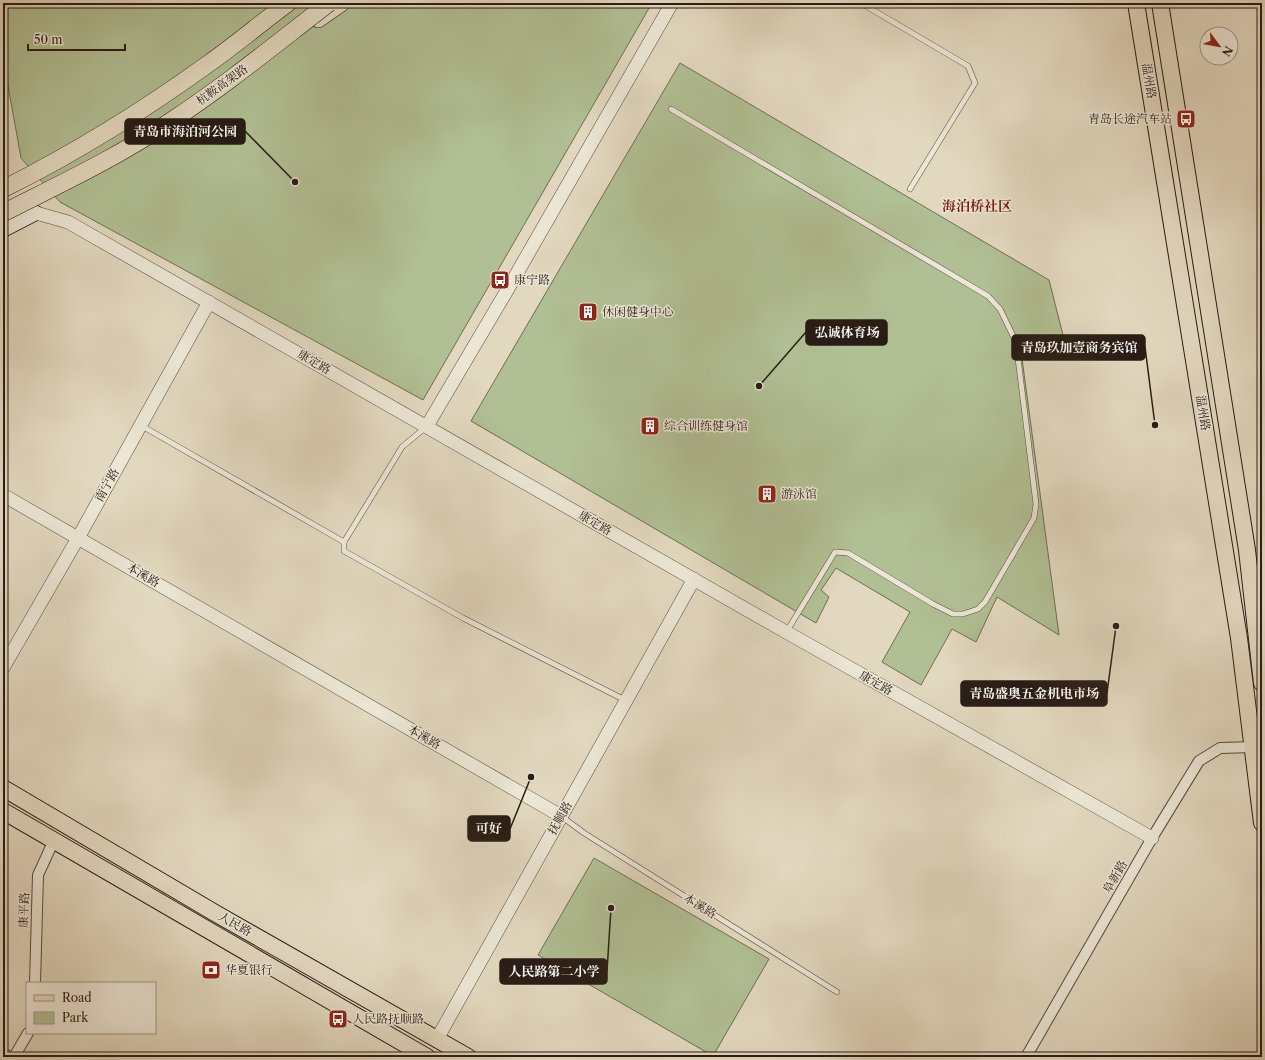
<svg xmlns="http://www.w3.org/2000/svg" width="1265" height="1060" viewBox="0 0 1265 1060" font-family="'Libre Caslon Text','Noto Serif SC',serif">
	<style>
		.green { fill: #b1bf94; stroke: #6c6e54 }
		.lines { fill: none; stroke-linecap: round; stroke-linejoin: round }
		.service-casing { stroke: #564b40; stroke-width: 6 }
		.minor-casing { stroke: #564b40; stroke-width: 12 }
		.tertiary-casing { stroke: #564b40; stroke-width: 14 }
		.secondary-casing { stroke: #281c15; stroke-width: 16 }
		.primary-casing { stroke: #281c15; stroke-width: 18 }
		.trunk-casing { stroke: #281c15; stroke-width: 18 }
		.service { stroke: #ece6d5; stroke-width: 5 }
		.minor { stroke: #ece6d5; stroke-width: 10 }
		.tertiary { stroke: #ece6d5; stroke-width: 13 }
		.secondary { stroke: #ece6d5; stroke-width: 14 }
		.primary { stroke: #e2d8bf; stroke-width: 16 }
		.trunk { stroke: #e2d8bf; stroke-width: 17 }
		.trunk-bridge-casing { stroke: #281c15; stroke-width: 18; stroke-linecap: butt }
		.trunk-bridge { stroke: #e2d8bf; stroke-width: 17 }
		.labels { text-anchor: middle; stroke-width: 3; stroke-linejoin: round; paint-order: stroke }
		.street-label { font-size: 12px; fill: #281c15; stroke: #ece6d5 }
		.poi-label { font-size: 12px; fill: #281c15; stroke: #ece6d5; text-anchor: start }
		.quarter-label { font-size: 14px; font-weight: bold; fill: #7a1f14; stroke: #ece6d5 }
		.leader { fill: none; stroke: #281c15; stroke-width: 1.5 }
		.callout-dot { fill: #281c15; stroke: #ece6d5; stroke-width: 1.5 }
		.callout { fill: #281c15; stroke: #281c15; stroke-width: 1.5 }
		.callout-label { font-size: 13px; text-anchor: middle; font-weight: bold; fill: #fff }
	</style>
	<rect width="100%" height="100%" fill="#e2d8bf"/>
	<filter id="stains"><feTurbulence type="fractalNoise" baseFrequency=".005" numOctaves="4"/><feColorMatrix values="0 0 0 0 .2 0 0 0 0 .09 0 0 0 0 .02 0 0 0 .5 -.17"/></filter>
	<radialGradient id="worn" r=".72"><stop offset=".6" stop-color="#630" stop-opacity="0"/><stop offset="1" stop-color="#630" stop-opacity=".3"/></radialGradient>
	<g class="green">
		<path d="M3,3H652L423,400L60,202L21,158L3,58Z"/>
		<path d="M680,63L1049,280L1065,343L1021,351L1059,635L997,597L976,642L952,629L921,685L882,662L910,612L836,568L821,590L829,597L816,623L471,421Z"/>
		<path d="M594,858L769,959L713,1056L538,955Z"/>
	</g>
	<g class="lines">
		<g class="service-casing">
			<g id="service">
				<path d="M861,3L968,66L975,83L910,189"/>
				<path d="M671,109L988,296L1000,309L1016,342L1036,504L1034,518L985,602L978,609L963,614H953L933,604L848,553L835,552L787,631"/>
				<path d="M142,426L344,542L402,447L426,427"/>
				<path d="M344,542V551L463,618L625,700"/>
				<path d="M561,816L584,833L837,992"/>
			</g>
		</g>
		<g class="minor-casing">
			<g id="minor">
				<path d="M35,983L38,875L54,840"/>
				<path d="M3,1053L10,1057"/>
				<path d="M14,1057L28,1033"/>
				<path d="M1026,1057L1152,838L1199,761L1220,748L1254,747"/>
			</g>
		</g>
		<g class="tertiary-casing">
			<g id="tertiary">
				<path d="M36,213L68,222L786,632L1152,838"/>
				<path d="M427,426L509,287L672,3"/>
				<path d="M3,495L561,816"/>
				<path d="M3,668L78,538L209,302"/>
				<path d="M437,1039L694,579"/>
			</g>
		</g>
		<g class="secondary-casing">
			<path id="secondary" d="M3,230L36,213"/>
		</g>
		<g class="primary-casing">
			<g id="primary">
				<path d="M1136,3L1239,638L1262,823"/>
				<path d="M1160,3L1247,550L1262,683"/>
				<path d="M3,788L215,913L468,1057"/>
				<path d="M3,811L427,1057"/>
			</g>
		</g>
		<g class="trunk-casing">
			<g id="trunk">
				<path d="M318,19L341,3"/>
				<path d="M3,189C75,153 143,111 208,64C235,45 261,23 288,3"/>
			</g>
		</g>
		<use href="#service" class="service"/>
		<use href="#minor" class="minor"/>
		<use href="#tertiary" class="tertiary"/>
		<use href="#secondary" class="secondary"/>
		<use href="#primary" class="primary"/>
		<use href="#trunk" class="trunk"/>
		<g class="trunk-bridge-casing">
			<path id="trunk-bridge" d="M3,213C60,184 118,157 171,121C226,85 277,43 329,3"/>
		</g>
		<use href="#trunk-bridge" class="trunk-bridge"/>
	</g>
	<defs>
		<g id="bus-square" transform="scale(1)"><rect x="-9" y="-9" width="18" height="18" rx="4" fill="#8f2418" stroke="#ece6d5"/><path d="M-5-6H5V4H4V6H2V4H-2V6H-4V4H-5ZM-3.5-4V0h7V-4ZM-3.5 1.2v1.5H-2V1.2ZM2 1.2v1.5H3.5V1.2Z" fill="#fff"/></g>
		<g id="building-square" transform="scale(1)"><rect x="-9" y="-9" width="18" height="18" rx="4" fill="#8f2418" stroke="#ece6d5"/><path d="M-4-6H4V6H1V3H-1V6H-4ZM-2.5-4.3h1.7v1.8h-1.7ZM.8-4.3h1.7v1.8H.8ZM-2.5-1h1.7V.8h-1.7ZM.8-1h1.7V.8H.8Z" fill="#fff"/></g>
		<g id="bank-square" transform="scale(1)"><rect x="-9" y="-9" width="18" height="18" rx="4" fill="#8f2418" stroke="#ece6d5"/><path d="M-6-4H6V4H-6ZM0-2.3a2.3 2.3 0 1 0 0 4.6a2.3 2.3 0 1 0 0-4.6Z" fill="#fff"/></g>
	</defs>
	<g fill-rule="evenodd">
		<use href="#bus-square" x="1186" y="119"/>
		<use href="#bus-square" x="500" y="280"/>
		<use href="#building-square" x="588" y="312"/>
		<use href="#building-square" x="650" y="426"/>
		<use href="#building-square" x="767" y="494"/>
		<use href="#bank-square" x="211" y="970"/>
		<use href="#bus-square" x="338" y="1019"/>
	</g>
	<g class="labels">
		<g class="street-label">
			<text transform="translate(1149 81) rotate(81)" y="4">温州路</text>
			<text transform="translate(222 85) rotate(-36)" y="4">杭鞍高架路</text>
			<text transform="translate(314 362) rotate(30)" y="4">康定路</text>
			<text transform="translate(1203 413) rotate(81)" y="4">温州路</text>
			<text transform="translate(107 485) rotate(-61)" y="4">南宁路</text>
			<text transform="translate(595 523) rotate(30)" y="4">康定路</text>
			<text transform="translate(143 575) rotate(30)" y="4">本溪路</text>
			<text transform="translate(876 683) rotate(29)" y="4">康定路</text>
			<text transform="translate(424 737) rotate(30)" y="4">本溪路</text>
			<text transform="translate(560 818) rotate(-61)" y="4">抚顺路</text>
			<text transform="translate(1115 877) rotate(-60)" y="4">阜新路</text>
			<text transform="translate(700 906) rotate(32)" y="4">本溪路</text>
			<text transform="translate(24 910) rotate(-88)" y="4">康平路</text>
			<text transform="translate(235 924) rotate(30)" y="4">人民路</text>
		</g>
		<g class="poi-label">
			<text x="1172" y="123" text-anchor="end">青岛长途汽车站</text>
			<text x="514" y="284">康宁路</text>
			<text x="602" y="316">休闲健身中心</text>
			<text x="664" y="430">综合训练健身馆</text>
			<text x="781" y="498">游泳馆</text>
			<text x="225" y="974">华夏银行</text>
			<text x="352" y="1023">人民路抚顺路</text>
		</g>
		<g class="quarter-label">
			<text x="977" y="211">海泊桥社区</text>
		</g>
	</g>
	<path class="leader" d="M295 182L245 131M759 386L806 332M1155 425L1145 347M1116 626L1107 693M531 777L510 829M611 908L607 971"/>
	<g class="callout-dot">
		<circle cx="295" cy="182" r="4"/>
		<circle cx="759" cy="386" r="4"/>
		<circle cx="1155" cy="425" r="4"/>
		<circle cx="1116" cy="626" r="4"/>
		<circle cx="531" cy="777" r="4"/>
		<circle cx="611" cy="908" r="4"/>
	</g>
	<g class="callout">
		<rect x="125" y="119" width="120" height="25" rx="4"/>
		<rect x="806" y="320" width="81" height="25" rx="4"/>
		<rect x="1012" y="335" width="133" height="25" rx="4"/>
		<rect x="961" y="681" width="146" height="25" rx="4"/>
		<rect x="468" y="816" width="42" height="25" rx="4"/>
		<rect x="500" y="959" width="107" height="25" rx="4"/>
	</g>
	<g class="callout-label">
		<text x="185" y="136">青岛市海泊河公园</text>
		<text x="847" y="337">弘诚体育场</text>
		<text x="1079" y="352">青岛玖加壹商务宾馆</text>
		<text x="1034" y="698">青岛盛奥五金机电市场</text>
		<text x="489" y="833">可好</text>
		<text x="554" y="976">人民路第二小学</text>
	</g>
	<rect width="1265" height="1060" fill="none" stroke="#e2d8bf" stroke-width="16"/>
	<rect x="4" y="4" width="1257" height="1052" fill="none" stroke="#281c15" stroke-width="2"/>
	<rect x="8" y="8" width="1249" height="1044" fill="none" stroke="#281c15"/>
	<rect x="26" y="982" width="130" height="52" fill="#ece6d5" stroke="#9e9588"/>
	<rect x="34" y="995" width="20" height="6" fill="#e2d8bf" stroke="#9e9588"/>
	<text x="62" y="1002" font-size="12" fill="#281c15">Road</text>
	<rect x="34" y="1012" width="20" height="12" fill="#b1bf94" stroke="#9e9588"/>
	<text x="62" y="1022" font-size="12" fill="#281c15">Park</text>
	<g transform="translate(1219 46) rotate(122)"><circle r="19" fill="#ece6d5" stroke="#9e9588"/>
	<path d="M0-3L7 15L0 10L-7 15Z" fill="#8f2418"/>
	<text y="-6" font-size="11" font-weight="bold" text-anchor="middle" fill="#281c15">N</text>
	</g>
	<path d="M28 44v6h97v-6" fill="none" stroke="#281c15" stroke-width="2"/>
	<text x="34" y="44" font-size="12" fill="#281c15" stroke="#ece6d5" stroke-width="3" paint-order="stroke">50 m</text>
	<rect width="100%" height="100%" filter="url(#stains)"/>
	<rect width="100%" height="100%" fill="url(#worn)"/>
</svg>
